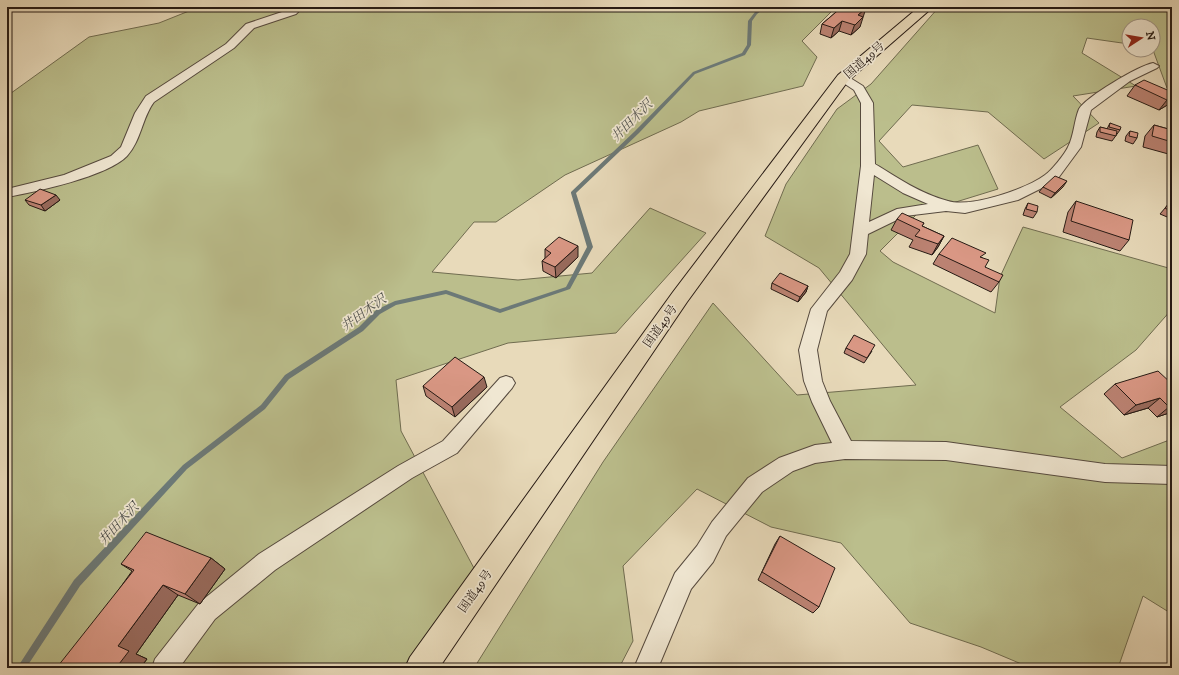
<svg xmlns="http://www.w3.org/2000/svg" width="1179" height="675" viewBox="0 0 1179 675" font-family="'IM FELL DW Pica','Noto Serif JP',serif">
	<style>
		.green { fill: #bbbe8c; stroke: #706c50 }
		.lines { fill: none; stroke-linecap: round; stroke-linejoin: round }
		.stream { fill: #6c7977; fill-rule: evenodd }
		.minor-casing { stroke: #564a3e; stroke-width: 2 }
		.trunk-casing { stroke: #261a14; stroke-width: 2 }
		.minor { fill: #f0e7d2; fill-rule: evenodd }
		.trunk { fill: #e8daba; fill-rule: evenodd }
		.wall { fill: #bb8272; stroke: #261a14 }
		.shaded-wall { fill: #986a5c; stroke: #261a14 }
		.building { fill: #d99784; stroke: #261a14 }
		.labels { text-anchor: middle; stroke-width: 3.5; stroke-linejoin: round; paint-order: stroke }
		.street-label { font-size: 12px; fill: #261a14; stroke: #f0e7d2 }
		.water-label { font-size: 13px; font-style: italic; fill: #4f514e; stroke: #f0e7d2 }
	</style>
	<rect width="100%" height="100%" fill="#e8daba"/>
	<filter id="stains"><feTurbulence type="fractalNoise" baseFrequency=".005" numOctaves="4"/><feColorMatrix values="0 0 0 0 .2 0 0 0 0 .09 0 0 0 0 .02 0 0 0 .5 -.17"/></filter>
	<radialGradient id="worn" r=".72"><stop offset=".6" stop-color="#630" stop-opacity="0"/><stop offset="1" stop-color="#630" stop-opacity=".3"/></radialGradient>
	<g class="green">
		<path d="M199,7H881L870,11H832L802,41L817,57L803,86L699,111L681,122L565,175L496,222H474L432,272L518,280L592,273L650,208L706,233L616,333L508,343L396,380L401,431L476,572L409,668H7V96L89,37L159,23Z"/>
		<path d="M939,7H1172V91L1167,88L1153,50V26H1129V44L1087,38L1082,53L1136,86L1073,96L1099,123L1044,159L988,112L912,105L879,141L903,167L978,145L998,189L917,214L880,251L893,262L995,313L1000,277L1023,227L1172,269V309L1136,350L1060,407L1122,458L1172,439V614L1143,596L1118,668H1031L981,647L910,623L841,543L771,527L697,489L623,566L633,641L619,668H474L603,462L713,303L797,395L916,385L819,268L765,236L786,184L837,109L871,84Z"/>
	</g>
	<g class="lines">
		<path class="stream" d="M762,7H766L757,14L752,21L751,45L745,55L695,74L639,133L576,193L593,247L570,289L500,313L446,294L396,305L380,314L363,331L289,379L265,409L187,469L80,586L26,668H17L74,580L183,465L261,405L285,375L359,327L376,310L395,301L446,290L500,309L566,287L587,247L571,193V192L635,131L693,72L742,53L747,45L748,21L755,12Z"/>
		<g class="minor-casing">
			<g id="minor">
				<path d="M292,7H303L296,14L254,28L234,48L154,102C142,118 141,141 127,156C108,176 36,192 7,197V189L64,175L111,156L121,147L135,113L146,96L226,44L246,24L288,10Z"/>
				<path d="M1153,63L1159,66L1157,68L1130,81L1091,110L1081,147L1056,181L1018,200L965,213L946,211L905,216L868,234L866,254L852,280L827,311L817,350L822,381L830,401L851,441L946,442L1105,464L1172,466V484L1105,482L946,460L845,459L815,463L793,471L762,492L726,536L713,562L691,589L658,668H634L675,573L697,546L712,522L748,478L779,458L815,445L832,443L812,402L804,381L799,350L811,309L840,272L850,254L861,166V103L854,90L839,80L837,78L839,76H847L863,86L873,103L875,164C898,178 921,194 948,201C971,208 1026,189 1045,175C1051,171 1065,154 1068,147C1074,136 1074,121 1079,109C1086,97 1138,66 1153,63ZM874,175L903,193L928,204L897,209L869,222Z"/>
				<path d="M506,376L512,378L515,383L512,388L457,453L412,478L275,570L215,619L179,668H152L155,659L199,603L259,554L398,466L443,441L500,378Z"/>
			</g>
		</g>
		<g class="trunk-casing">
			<path id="trunk" d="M919,7H933L848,81L687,302L439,668H405L410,657L673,292L838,75Z"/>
		</g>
		<use href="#minor" class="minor"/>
		<use href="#trunk" class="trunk"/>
	</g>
	<g class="wall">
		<path d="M842,7L860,27L851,35L839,31L831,38L820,34L822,24Z"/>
		<path d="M1135,85L1172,92L1169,104L1159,110L1127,96Z"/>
		<path d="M1110,123L1120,130L1112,141L1096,137L1097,132L1100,127L1107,129Z"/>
		<path d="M1154,125L1172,130V155L1143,147L1145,136Z"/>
		<path d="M1130,131L1137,138L1133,144L1125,141L1126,136Z"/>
		<path d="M1043,187H1063L1051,198L1039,192Z"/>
		<path d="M25,200H60L45,211L29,205Z"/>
		<path d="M1076,201L1129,240L1120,251L1063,232L1068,212Z"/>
		<path d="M1171,201L1172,202V219L1160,214Z"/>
		<path d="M1028,203L1037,212L1033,218L1023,215L1025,209Z"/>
		<path d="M897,219L924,223L922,226L944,236L938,247L932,255L909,247L913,240L891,230Z"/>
		<path d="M545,249L578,257L556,278L543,271L542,261L545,258Z"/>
		<path d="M939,254L983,258L985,267L999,282L991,292L933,264Z"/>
		<path d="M772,283L808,286L806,292L798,302L771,289Z"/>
		<path d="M846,348L872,351L864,363L844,353Z"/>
		<path d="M1172,368V411L1169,413L1157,417L1148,408L1124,415L1104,394L1115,384L1171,383L1170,369Z"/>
		<path d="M423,386L487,387L455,417L426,396Z"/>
		<path d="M780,536L819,607L813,613L758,580L775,544Z"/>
		<path d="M211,558L225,569L200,604L178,595L136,654L147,659L140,668H63L132,571L121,564Z"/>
	</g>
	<g class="shaded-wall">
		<path d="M866,8L860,27L851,35L858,15Z"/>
		<path d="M842,21L839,31L831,38L834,28Z"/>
		<path d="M1172,97V101L1169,104L1159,110L1167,100Z"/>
		<path d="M1067,181L1063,187L1051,198L1055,193Z"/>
		<path d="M56,195L60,200L45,211L41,205Z"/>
		<path d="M944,236L938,247L932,255L938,244Z"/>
		<path d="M578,246V257L556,278L555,267Z"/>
		<path d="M808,286L806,292L798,302L800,297Z"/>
		<path d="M484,377L487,387L455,417L452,407Z"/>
		<path d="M1160,398L1148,408L1124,415L1136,405Z"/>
		<path d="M1172,406V411L1169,413L1157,417L1169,407Z"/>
		<path d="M211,558L225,569L200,604L185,594Z"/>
		<path d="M163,585L178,595L136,654L147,659L140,668H116L118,646Z"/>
	</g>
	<g class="building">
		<path d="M842,7H849L851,8L852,7H863L866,8L858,15L863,17L855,25L842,21L834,28L822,24Z"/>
		<path d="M1144,80L1172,92V97L1167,100L1135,85Z"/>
		<path d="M1110,123L1121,127L1120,130L1109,127Z"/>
		<path d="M1154,125L1172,130V142L1152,136Z"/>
		<path d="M1100,127L1117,131L1116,136L1100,132Z"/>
		<path d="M1130,131L1138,133L1137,138L1129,136Z"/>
		<path d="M1055,176L1067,181L1055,193L1043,187Z"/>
		<path d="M40,189L56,195L41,205L25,200Z"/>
		<path d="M1076,201L1133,220L1129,240L1071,221Z"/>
		<path d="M1171,201L1172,202V212L1165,208Z"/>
		<path d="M1028,203L1038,206L1037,212L1026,209Z"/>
		<path d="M902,213L924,223L922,226L944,236L938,244L915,236L920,230L897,219Z"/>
		<path d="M559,237L578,246L555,267L542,261L551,253L545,249Z"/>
		<path d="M952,238L986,253L980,257L989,260L985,267L1003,275L999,282L939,254Z"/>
		<path d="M780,273L808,286L800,297L772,283Z"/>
		<path d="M854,335L875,345L867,358L846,348Z"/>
		<path d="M455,357L484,377L452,407L423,386Z"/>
		<path d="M1158,371L1172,384V406L1169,407L1160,398L1136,405L1115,384Z"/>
		<path d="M146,532L211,558L185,594L163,585L118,646L129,651L116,668H63L58,666L134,570L121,564Z"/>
		<path d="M780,536L835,568L819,607L762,572Z"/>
	</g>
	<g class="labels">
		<g class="street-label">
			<text transform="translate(864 60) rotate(-41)" y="4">国道49号</text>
			<text transform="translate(660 326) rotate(-55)" y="4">国道49号</text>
			<text transform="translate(475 591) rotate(-55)" y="4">国道49号</text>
		</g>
		<g class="water-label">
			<text transform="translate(631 120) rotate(-45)" y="5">井田木沢</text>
			<text transform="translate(363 312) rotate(-36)" y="5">井田木沢</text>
			<text transform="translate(118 523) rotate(-47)" y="5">井田木沢</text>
		</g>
	</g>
	<rect width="1179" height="675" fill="none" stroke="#e8daba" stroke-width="24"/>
	<rect x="8" y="8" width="1163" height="659" fill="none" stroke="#261a14" stroke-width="2"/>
	<rect x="12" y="12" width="1155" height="651" fill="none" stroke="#261a14"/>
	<g transform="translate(1141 38) rotate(78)"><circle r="19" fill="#f0e7d2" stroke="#9f9586"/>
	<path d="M0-3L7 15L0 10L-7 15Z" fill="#8f2418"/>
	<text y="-6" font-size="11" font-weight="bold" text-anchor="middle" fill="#261a14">N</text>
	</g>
	<rect width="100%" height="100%" filter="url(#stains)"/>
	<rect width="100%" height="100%" fill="url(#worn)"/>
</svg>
